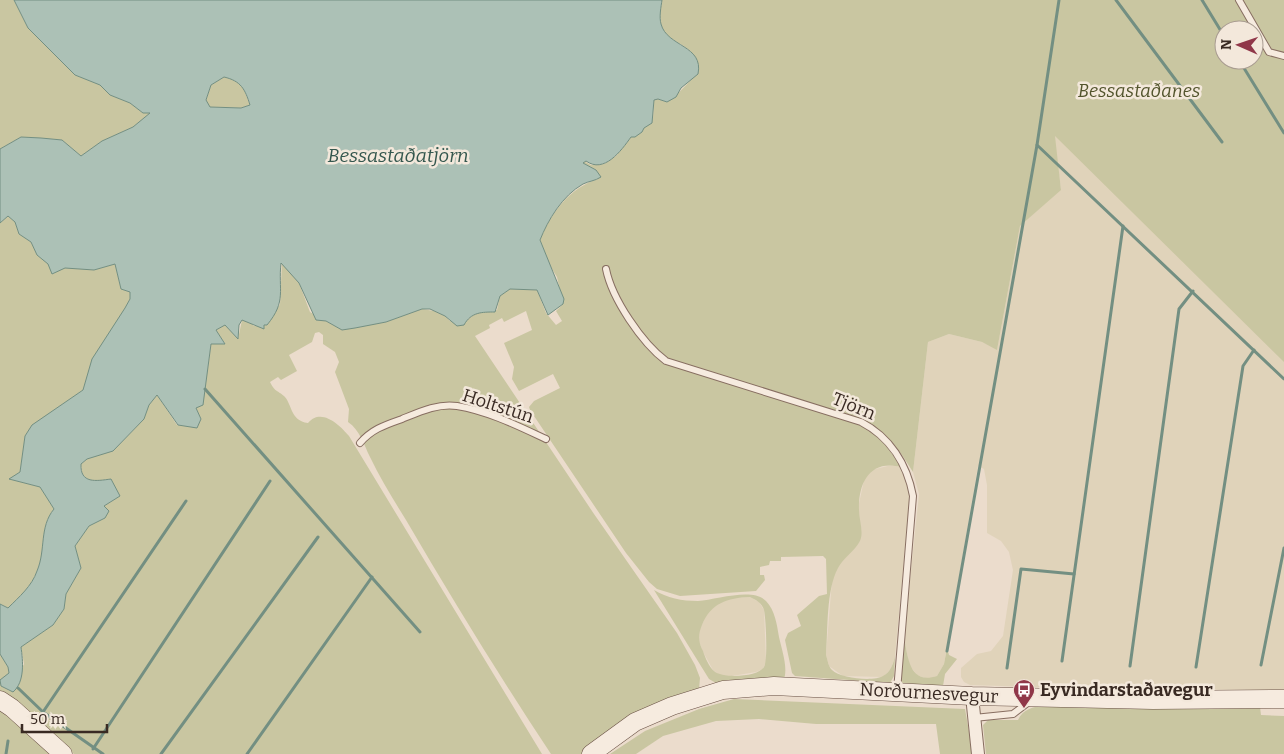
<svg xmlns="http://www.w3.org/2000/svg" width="1284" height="754" viewBox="0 0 1284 754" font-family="Bitter,serif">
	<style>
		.farmland { fill: #e0d3ba; fill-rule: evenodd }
		.green { fill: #c9c6a1; fill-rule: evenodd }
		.water { fill: #acc1b6; stroke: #738f82; fill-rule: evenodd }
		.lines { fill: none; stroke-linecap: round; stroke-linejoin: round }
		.stream { stroke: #738f82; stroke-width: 3 }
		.lane-casing { stroke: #876e61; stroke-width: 8 }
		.street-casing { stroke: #876e61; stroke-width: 14 }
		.secondary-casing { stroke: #695044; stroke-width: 19 }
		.lane { stroke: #f6ebdf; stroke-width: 6 }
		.street { stroke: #f6ebdf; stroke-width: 12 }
		.secondary { stroke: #f6ebdf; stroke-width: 18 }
		.labels { text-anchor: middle; stroke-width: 5; stroke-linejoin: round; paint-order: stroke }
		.park-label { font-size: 18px; font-style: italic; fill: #52542c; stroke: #f3e8db }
		.street-label { font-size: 18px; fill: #392a23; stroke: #f3e8db }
		.poi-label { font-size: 18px; font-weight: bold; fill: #392a23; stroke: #f3e8db; text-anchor: start }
		.water-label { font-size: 19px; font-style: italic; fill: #34574e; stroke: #f3e8db }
	</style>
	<rect width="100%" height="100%" fill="#ebdccc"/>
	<g class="farmland">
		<path d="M1079,0L1284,1V690L1102,689L970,685L964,682L961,677V668L977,654L991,651L1003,636L1013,570L1009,552L1001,541L987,533V485L984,469L978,466L944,664L937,676L928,679L918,676L909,665L904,637L919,494L913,472L928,342L949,334L982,342L997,349L1020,226L1061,189L1054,138L1073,6ZM1224,30H1254V60H1224Z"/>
		<path d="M892,465L901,467L910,495L895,656L891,669L883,677L843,676L829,666L826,655L832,580L838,566L860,541L861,532L858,508L864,480L871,470Z"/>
		<path d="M750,597L759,602L764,610L766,661L763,669L756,672L732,676H721L713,670L702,650L699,641V631L707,613L716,604L732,598Z"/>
	</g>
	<g class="green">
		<path d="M0,0H14L28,28L75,75L100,85L110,95L130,103L143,113H151L133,127L102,141L81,156L62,140L21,137L0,149Z"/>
		<path d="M662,0H1284V362L1055,136L1061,190L1020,226L997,350L982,342L949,334L928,342L913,472C896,444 885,430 854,416L688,366L667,364L848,419C873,429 887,444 901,467C870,459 858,483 859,510C859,520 864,532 860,541C855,551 843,558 838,568C826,590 828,630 826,655C828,661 828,666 832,670C840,678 873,682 883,676C891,672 893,664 895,656L894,676L890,683L795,676L792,673L785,640L788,633L801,626L797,615L819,596L827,594L826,559L823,556L781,557V561H770L769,565L760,567V575H764L765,580L756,591L680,596L657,589L649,582L626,553L530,410L529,407L534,401L560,388L553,374L519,391L512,379L514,367L504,343L532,330L526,311L504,322L502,318L489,325L490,328L475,336L594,514L677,633L695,665L700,678L699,689L588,754H551C500,677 452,599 406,520C393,499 380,478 370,457C364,445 360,430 348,422L349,409L335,372L339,362L335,352L323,344V335L319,332L315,333L312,342L289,355L297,371L281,380L278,377L270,382C275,392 277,390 284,396C292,403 290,421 308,423C321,407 340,425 349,436L542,754H74L20,704L0,691V654L8,667L9,673L1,686L10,691L24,664L21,647L53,625L64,609L66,594L81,568L75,546L89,526L105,518L104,506L120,496L111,480C96,481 81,484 81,464L87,459L114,450L144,419L149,405L157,395L177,425L190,426L201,419L196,408L208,368L211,344H225L216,330L225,325L238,339L242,320L251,323L254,326L267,325L280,304L282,262L299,283L310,312L342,330L386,322L422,309L434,311L445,316L450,321L467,320L477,312L497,310L500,296L510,289L537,290L546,313L556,325L562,321L556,311L563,304L557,277L547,261L540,240C551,213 569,188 598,179L596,170L583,163L584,161L591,165L604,164L616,156L631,137L653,118L654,100L658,99L667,102C677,96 691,80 699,70C694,39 667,47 661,24C659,17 661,7 662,0ZM1224,30H1254V60H1224Z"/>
		<path d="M224,77C244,82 243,87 250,105L241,108L210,107L206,101L211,85Z"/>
		<path d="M8,216L15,222L19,234L31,242L37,255L57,270L65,267L94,270L115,264L121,289L130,291V299L88,376L83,390L33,425L25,436L20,472L10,479L40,487L54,509C39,527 46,550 37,571C32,586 19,597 8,608L0,604V223Z"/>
		<path d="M654,590C667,598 682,601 698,601C716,600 753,587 766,601C775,610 777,625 779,637C782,651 789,669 783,682L721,686L709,679ZM750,597C756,600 762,603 764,610C766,619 768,660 764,667C758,677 723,679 714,671C709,667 705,657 703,651C698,642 698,634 702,625C711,603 727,598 750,597Z"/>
		<path d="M904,637C908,657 909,685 937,676L944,664L947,648L949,655L957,659L945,674L943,686L901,683Z"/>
		<path d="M734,699L965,709L973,754H940L936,724H816L759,719L716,721L663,736L636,754H610L645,731L699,709Z"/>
		<path d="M1044,705L1260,707L1261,715L1284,716V754H986L983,725L988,720H1018C1023,709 1033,707 1044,705Z"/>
		<path d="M0,709L55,754H0Z"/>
	</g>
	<path class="water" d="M14,0H662C661,7 659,17 661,24C667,47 704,45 698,74L681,88L676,97L667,102L658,99L654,100L652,123L644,128L642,132L635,137H631C621,151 604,174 586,161L583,163L596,170L601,177C595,181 589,181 583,184C562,196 548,220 540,240L564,299L563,304L548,315L537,290L510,289L500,296L495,312C482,312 471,312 464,325L457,326L445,316L430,309H422L386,322L355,328L342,330L326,321L316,320L299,283L281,263C278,290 287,301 267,325H264V329L242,320L239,325L238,339L225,325L216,330L225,344H211L203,405L196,408L201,419L197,428L178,425L157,395L149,405L144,419L113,451L87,459L81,464C80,484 96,481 111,479L120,496L104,506L109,511L105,518L89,526L75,546L81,568L66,594L64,609L53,625L21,647C23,661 25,682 13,692L1,686L0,680L9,673L8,667L0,654V604L8,608C19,597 32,586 37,571C46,550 39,527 54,509L40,487L9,479L20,472L25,436L32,425L83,390L92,359L125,308L130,299V292L121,289L115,264L94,270L65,268L52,274L48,264L37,255L31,242L19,234L15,222L8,216L0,223V149L21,137L41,138L62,140L81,156L102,141L133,127L150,113H143L130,103L110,95L100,85L75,75L28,28ZM224,77C241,81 245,89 250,105L241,108L210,107L206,100L211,85Z"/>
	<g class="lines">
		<g class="stream">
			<path d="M1059,0L1037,145L1284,379"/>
			<path d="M1116,0L1222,142"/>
			<path d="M1202,0L1224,36"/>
			<path d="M1239,60L1284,133"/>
			<path d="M205,389L420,632"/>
			<path d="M947,651L1037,145"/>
			<path d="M1062,661L1123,226"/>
			<path d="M1261,665L1284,548"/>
			<path d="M1130,666L1179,309L1193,291"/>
			<path d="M1196,667L1243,366L1254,350"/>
			<path d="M1007,668L1021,569L1074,574"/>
			<path d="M18,688L43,712L103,754"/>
			<path d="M43,712L186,501"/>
			<path d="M93,749L270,481"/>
			<path d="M6,754L8,741"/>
			<path d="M161,754L318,537"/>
			<path d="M247,754L372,577"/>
		</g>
		<g class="lane-casing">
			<g id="lane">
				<path d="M1239,0L1269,52L1284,56"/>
				<path d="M606,269C612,299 642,343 666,361L861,422C890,437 907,464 913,496L897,691"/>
				<path d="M360,443C372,429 385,425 402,419C419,412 438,403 457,406C488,411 518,426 546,439"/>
				<path d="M974,718L1013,714L1030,701"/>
			</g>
		</g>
		<g class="street-casing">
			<path id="street" d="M972,696L978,754"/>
		</g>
		<g class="secondary-casing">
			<g id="secondary">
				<path d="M0,700L12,708L63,754"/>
				<path d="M591,754L635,722L672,706L723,690L774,686L972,696L1153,700L1284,699"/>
			</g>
		</g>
		<use href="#lane" class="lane"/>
		<use href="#street" class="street"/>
		<use href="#secondary" class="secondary"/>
	</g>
	<defs>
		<g id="bus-pin" transform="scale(1.125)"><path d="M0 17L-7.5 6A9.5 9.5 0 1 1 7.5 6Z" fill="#903749" stroke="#f3e8db"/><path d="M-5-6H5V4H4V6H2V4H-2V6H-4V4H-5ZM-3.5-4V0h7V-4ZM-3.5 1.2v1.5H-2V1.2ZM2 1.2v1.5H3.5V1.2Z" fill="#fff"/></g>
	</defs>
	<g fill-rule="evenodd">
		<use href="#bus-pin" x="1024" y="690"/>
	</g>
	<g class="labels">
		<g class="park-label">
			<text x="1139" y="97">Bessastaðanes</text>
		</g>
		<g class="street-label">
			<text transform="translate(498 406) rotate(18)" y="6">Holtstún</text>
			<text transform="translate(854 406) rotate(22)" y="6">Tjörn</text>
			<text transform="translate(929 693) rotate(3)" y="6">Norðurnesvegur</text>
		</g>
		<g class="poi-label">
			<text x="1040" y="696">Eyvindarstaðavegur</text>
		</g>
		<g class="water-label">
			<text x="398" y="162">Bessastaðatjörn</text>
		</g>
	</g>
	<g transform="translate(1239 45) rotate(272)"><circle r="24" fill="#f3e8db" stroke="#a99c91"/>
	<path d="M0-4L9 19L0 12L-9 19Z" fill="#903749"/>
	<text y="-8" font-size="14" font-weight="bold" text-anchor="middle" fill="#392a23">N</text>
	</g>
	<path d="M22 724v8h85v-8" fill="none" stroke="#392a23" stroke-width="2.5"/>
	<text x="30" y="724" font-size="15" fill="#392a23" stroke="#f3e8db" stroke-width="4" paint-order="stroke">50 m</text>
</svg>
